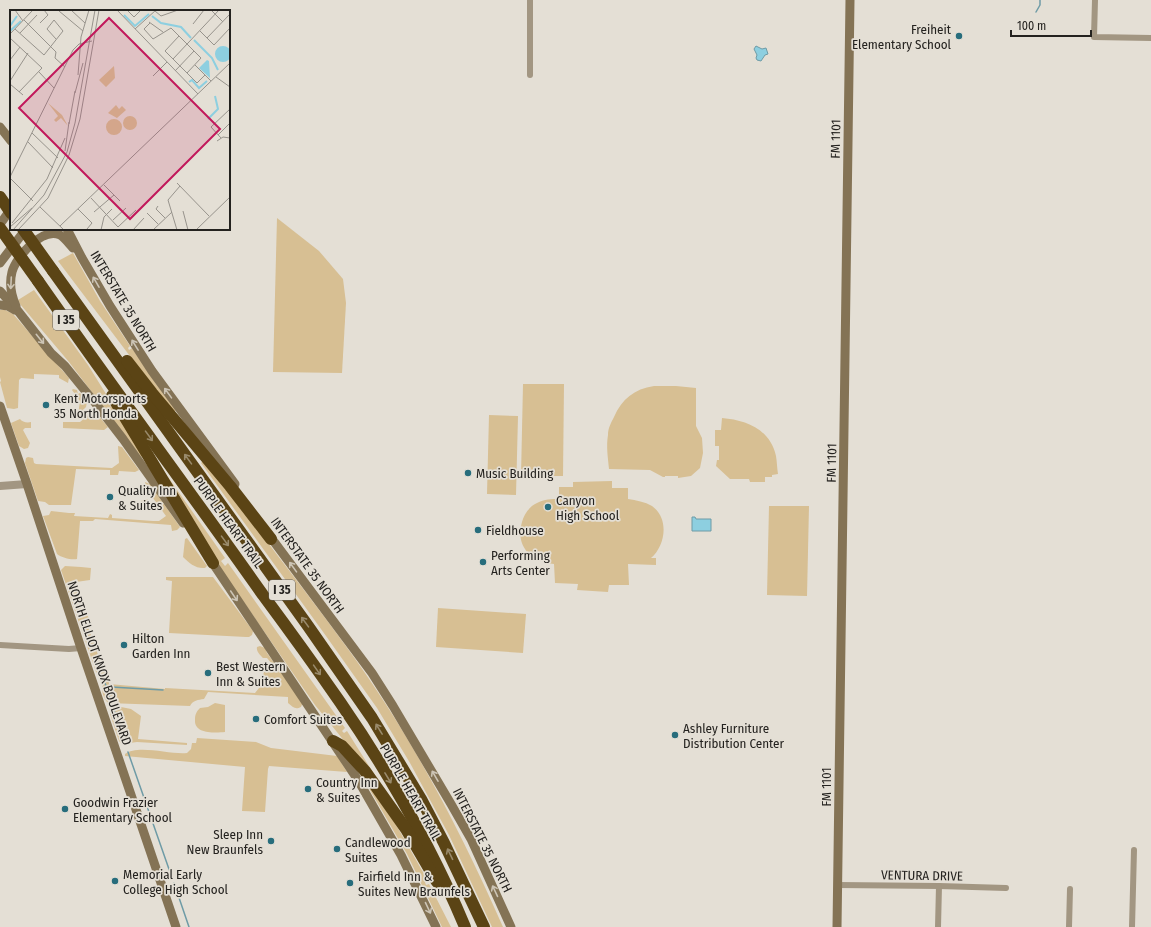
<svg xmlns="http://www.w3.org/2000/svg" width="1151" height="927" viewBox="0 0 1151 927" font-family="'Fira Sans Condensed',sans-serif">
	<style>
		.green { fill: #d7bf93 }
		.water { fill: #8dcfe0; stroke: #6e9ba6 }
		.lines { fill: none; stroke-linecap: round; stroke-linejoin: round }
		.stream { stroke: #6e9ba6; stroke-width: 1.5 }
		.minor { stroke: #a29682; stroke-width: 6 }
		.tertiary { stroke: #a29682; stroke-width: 8 }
		.secondary { stroke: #847355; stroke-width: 9 }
		.motorway { stroke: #5b4415; stroke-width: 12 }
		.motorway-bridge { stroke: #5b4415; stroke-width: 12 }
		.oneway { stroke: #ccc4b5 }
		.oneway2 { stroke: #998a6b }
		.poi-dot { fill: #276d7c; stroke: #e4dfd5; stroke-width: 1.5 }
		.labels { text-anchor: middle; stroke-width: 3.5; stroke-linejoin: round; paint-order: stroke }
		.shield { fill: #e4dfd5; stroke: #5e5b56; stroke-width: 1 }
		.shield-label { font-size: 12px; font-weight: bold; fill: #24221f }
		.poi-label { font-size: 13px; fill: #24221f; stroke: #e4dfd5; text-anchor: start }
		.street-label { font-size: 13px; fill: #24221f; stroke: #e4dfd5 }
		.inset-river { fill: none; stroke: #8dcfe0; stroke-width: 2 }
		.inset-road { fill: none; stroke: #97938c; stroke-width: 1 }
		.view { fill: #c2185b; fill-opacity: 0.15; stroke: #c2185b; stroke-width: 2 }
		.inset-edge { fill: none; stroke: #24221f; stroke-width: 2 }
	</style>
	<rect width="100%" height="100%" fill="#e4dfd5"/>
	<g class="green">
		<path d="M277,218L319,251L343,279L346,303L342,373L273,372Z"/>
		<path d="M73,253L100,301L130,346L128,348L129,350L132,348L156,384L176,410L173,413L58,261Z"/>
		<path d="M34,290L88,365L111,402L109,404L111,407L113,406L143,455L141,457L109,414L111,412L109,410L107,412L69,362L20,304L18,300Z"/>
		<path d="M0,310H5L13,314L69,378L68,383L59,378V375L34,374V379L21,378L19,380L18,408L14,409L7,408L0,382L1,381L0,377Z"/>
		<path d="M523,384H564L563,476H521Z"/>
		<path d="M654,386H676L696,388V426L702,438L703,453L700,468L691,476L678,478V476H665V477H663L650,470L609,469C608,458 606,446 608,435C608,428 611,423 614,417C622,399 634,389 654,386Z"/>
		<path d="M73,389L77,390L78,394L80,393L87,402L86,407L78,415L80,401L72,390Z"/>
		<path d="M91,413H96L108,427L104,430L63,428V422H80Z"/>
		<path d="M489,415L518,416L516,495L487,494Z"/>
		<path d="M722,418C746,420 770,429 776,456C777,462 777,468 778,474L772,475V477H765V482H750L749,479H730L716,466L717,460H719V446H715V430H721Z"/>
		<path d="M20,419C22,422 27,423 31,422V428H25L23,430L30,443L28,448L24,449L19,446L11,423Z"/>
		<path d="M118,446L122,447L139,470L135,472L119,471L118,475H110V470L76,469L71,505H49L45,502L38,501L25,463L26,458L28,457L33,458L34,463L36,464L112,468L119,463Z"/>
		<path d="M204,460L215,472C244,511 274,551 304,590C332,627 360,664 385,703C431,774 469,850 503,927H492L449,835L410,763L377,708L326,636L201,463Z"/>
		<path d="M165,477H168L225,558L221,561L225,566L228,563L345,728L342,731L344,733L347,731L384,790L315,705L218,565Z"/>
		<path d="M612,481V488H628V499C636,500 645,502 652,506C670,519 665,546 651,558H656V565L628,564L629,585H609L608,592L577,590L578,584L555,583L554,564C530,561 515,546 522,522C524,514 530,506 537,503C544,499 552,499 559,499V487H573V482Z"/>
		<path d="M145,482L150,484L180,527L177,530L172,531L171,525L95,519L93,521H80L77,559C71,560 62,558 57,554L43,516L49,515L51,511L69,513H75L74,516L108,518L110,514L112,515V518L153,521H159L166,516L145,487Z"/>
		<path d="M147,499L153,507L151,510L134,508V506H141V501Z"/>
		<path d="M769,506H809L807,596L767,595Z"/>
		<path d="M187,538L207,566L205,568C196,569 189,563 183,557L185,539Z"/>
		<path d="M65,566L81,567L91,568L90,580L76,582L87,615L92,622L90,627L86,619L85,620C93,637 97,656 106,673L102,676L98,675L96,672L61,570Z"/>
		<path d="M166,577H213L253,631L252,635L249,637H246L169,633L172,581L166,580Z"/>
		<path d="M438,608L526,614L523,653L436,647Z"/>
		<path d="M260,646L265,648L267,653L300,699L299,700L303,702L301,707C295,710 293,707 288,703V697L208,692L204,699C198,700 193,700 190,706L108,703C103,698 100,688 104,682H109V684L165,689V688L255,693L267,678L263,675L264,672H269V670L265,668L272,664L267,658H263C260,655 256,651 257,647Z"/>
		<path d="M215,703L225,705V732C215,733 194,734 195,720C195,715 196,712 200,708L208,707Z"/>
		<path d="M121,707L131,709L141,716L138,739L187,743V745L137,742L122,744L119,741L110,714C113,708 115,708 121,707Z"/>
		<path d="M197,738L256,742L271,748L337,756L347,772L269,766L268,769L265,812L242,811L245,767L125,756V754C138,744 171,755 187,753L191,749L192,743H196Z"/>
		<path d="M363,778L395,823L428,881L425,882L426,885L429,884L451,927H442L407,854Z"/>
	</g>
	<g class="water">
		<path d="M756,46L762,49L766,48L768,54L765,55L761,61L757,60L756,58L757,55L754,49Z"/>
		<path d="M692,517H695L696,519H711V531H692Z"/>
	</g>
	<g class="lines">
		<g class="stream">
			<path d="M1036,12L1040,5V0"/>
			<path d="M105,683L111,701"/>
			<path d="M111,687L163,690"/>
			<path d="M114,710L125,744"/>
			<path d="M128,752L170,872"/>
			<path d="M174,883L189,927"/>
		</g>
		<g class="minor">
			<path d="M530,0V75"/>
			<path d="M1095,0L1094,37L1151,38"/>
			<path d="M0,645L69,649L81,648"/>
			<path d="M838,885L939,886L1006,888"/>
			<path d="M938,927L939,886"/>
			<path d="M1069,927L1070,889"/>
			<path d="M1132,927L1134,850"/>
		</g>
		<path class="tertiary" d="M0,486L27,484"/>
		<g class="secondary">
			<path d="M0,127L11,141"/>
			<path d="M0,224L11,209"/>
			<path d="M67,229L82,258L110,306L152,371L235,484"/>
			<path d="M0,263L26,229"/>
			<path d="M0,291L18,311L51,353L65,366L96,404L123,439L183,523"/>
			<path d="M0,305L8,306L15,310"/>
			<path d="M16,306C11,295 9,284 12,272C16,257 42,227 60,235C65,238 69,244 73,248"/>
			<path d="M0,406L27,484L81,648L176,927"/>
			<path d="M269,535L372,673L393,706L451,804L471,839L511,927"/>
			<path d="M210,559L358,780L401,855L436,927"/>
			<path d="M837,927L850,0"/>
		</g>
		<g class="motorway">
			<path d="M53,271L308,626L372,718L421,799L444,843L484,927"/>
			<path d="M38,281C112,387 189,490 263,595C289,630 315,666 340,702C389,773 432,848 465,927"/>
			<path d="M127,361L152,393L230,486L271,539"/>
			<path d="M112,396L213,563"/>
			<path d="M333,741L342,746L365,771L406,829L437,882"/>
		</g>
		<g class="motorway-bridge">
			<path d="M0,197L11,213"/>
			<path d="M0,228L38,281"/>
			<path d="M23,229L53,271"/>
		</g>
	</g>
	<defs><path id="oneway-shaft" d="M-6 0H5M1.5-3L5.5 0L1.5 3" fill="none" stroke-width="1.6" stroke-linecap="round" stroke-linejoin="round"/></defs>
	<g class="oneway">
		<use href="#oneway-shaft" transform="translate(96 282) rotate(-120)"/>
		<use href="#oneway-shaft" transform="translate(11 283) rotate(93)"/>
		<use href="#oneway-shaft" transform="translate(40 339) rotate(51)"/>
		<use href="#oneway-shaft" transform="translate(135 345) rotate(-122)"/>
		<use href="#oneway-shaft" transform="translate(168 393) rotate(-126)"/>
		<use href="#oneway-shaft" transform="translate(293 567) rotate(-126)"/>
		<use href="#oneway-shaft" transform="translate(234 596) rotate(56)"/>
		<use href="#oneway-shaft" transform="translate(435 776) rotate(-120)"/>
		<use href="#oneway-shaft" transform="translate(495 891) rotate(-115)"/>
		<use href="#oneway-shaft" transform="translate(428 908) rotate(65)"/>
	</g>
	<g class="oneway2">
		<use href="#oneway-shaft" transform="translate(149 436) rotate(54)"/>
		<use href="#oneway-shaft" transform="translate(188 459) rotate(-126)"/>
		<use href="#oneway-shaft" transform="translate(225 541) rotate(54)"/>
		<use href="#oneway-shaft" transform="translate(305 622) rotate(-126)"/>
		<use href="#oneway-shaft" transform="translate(317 670) rotate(55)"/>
		<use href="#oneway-shaft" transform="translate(379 729) rotate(-122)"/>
		<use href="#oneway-shaft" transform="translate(388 778) rotate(59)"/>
		<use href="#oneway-shaft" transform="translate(450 854) rotate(-116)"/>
	</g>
	<g class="poi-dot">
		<circle cx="959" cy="36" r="4"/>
		<circle cx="46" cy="405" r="4"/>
		<circle cx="468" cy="473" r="4"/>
		<circle cx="110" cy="497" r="4"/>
		<circle cx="548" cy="507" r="4"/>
		<circle cx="478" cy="530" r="4"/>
		<circle cx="483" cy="562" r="4"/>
		<circle cx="124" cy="645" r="4"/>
		<circle cx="208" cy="673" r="4"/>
		<circle cx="256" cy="719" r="4"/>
		<circle cx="675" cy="735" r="4"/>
		<circle cx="308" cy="789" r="4"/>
		<circle cx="65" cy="809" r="4"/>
		<circle cx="271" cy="841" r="4"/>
		<circle cx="337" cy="849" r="4"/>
		<circle cx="115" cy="881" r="4"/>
		<circle cx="350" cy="883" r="4"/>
	</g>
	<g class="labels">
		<g class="shield">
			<rect x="53" y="310" width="26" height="20" rx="3"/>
			<rect x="269" y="580" width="26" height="20" rx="3"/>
		</g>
		<g class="shield-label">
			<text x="66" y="324">I 35</text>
			<text x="282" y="594">I 35</text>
		</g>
		<g class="poi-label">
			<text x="951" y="34" text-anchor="end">Freiheit<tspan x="951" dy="15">Elementary School</tspan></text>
			<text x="54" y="403">Kent Motorsports<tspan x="54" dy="15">35 North Honda</tspan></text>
			<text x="476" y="478">Music Building</text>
			<text x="118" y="495">Quality Inn<tspan x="118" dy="15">&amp; Suites</tspan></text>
			<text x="556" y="505">Canyon<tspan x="556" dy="15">High School</tspan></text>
			<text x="486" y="535">Fieldhouse</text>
			<text x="491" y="560">Performing<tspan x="491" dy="15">Arts Center</tspan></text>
			<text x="132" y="643">Hilton<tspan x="132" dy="15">Garden Inn</tspan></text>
			<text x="216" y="671">Best Western<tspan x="216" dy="15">Inn &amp; Suites</tspan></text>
			<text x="264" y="724">Comfort Suites</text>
			<text x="683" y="733">Ashley Furniture<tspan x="683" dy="15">Distribution Center</tspan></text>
			<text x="316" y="787">Country Inn<tspan x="316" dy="15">&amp; Suites</tspan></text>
			<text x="73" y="807">Goodwin Frazier<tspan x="73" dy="15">Elementary School</tspan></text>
			<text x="263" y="839" text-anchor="end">Sleep Inn<tspan x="263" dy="15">New Braunfels</tspan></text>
			<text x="345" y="847">Candlewood<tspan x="345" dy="15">Suites</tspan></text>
			<text x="123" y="879">Memorial Early<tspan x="123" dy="15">College High School</tspan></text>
			<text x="358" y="881">Fairfield Inn &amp;<tspan x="358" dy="15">Suites New Braunfels</tspan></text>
		</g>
		<g class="street-label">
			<text transform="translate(835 139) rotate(-89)" y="5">FM 1101</text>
			<text transform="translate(124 301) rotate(59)" y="5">INTERSTATE 35 NORTH</text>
			<text transform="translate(831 463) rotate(-89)" y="5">FM 1101</text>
			<text transform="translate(229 522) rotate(54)" y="5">PURPLE HEART TRAIL</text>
			<text transform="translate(308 565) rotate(54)" y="5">INTERSTATE 35 NORTH</text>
			<text transform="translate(100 663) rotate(71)" y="5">NORTH ELLIOT KNOX BOULEVARD</text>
			<text transform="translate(826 787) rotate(-90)" y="5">FM 1101</text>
			<text transform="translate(411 792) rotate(60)" y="5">PURPLE HEART TRAIL</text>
			<text transform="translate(483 840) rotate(63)" y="5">INTERSTATE 35 NORTH</text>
			<text transform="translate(922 875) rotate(1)" y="5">VENTURA DRIVE</text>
		</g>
	</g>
	<g transform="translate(10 10)">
		<rect width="220" height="220" fill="#e4dfd5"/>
		<path d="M104,56L105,68L96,77L89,70ZM38,93L52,105L58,116L51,108L46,112L44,110L48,106ZM106,95L109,99L112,96L116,100L107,108L98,103ZM113 113a7 7 0 1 1 14 0a7 7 0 1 1-14 0ZM96 117a8 8 0 1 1 16 0a8 8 0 1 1-16 0Z" fill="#d7bf93"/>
		<path d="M205 44a8 8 0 1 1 16 0a8 8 0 1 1-16 0ZM197,50L199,51L200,68L189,58Z" fill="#8dcfe0"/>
		<path class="inset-river" d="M114,5L125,16L139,4M142,6L151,13L171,17L181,28M0,16L7,6M0,21L11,11M184,30L202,48L208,60M179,72L182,70L189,78L197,71M198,109L208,99L205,86"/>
		<path class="inset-road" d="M5,0L13,11M61,0L75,13M107,0L188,84M201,0L213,12M49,1L73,21M118,1L124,7L131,0M145,1L151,6L168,0M14,10L46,42L45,48L55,57M139,12L153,22M30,13L38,5L34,0M140,13L134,19L143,29L161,18L191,48L177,63M183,14L194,0M5,19L34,45L53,21L44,10L37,19L46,29M125,19L146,0M190,21L204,35L220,18M10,23L27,5M0,24L23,0M169,26L155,41L187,73L195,65M0,28L32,58L9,82M197,28L220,4M163,49L209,0M0,50L10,37M185,55L201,71M165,61L184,41M29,62L44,78M68,65L71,27L79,0M143,66L157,52M206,67L220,77M0,71L18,43M0,74L13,85M65,83L73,53M59,114L65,81M22,123L48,148M208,125L220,113M211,128L201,117L220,99M207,131L213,127L220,128M18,132L43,158M55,141L59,112M0,167L63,40L69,34L82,31M0,168L23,191M167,173L199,206M94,175L110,191M81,188L108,217L126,200M148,196L146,199L155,208M30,197L54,220M68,199L82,213L77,219M173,201L178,220M84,202L104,185M137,203L148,214M103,210L116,198M2,213L37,169L55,128M50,216L220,53M0,217L22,198M3,220L34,185L57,142L65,113L85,0M8,220L38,188L59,145L70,109L89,0M91,220L94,207L102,199M123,220L134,208M143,220L162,202M167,220L158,190L170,176M186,220L220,187"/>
		<path class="view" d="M99,8L210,119L120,209L9,98Z"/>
		<rect width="220" height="220" class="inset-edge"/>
	</g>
	<path d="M1011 30v6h80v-6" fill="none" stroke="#24221f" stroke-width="2"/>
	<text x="1017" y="30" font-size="12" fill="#24221f" stroke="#e4dfd5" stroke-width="3" paint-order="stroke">100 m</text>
</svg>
